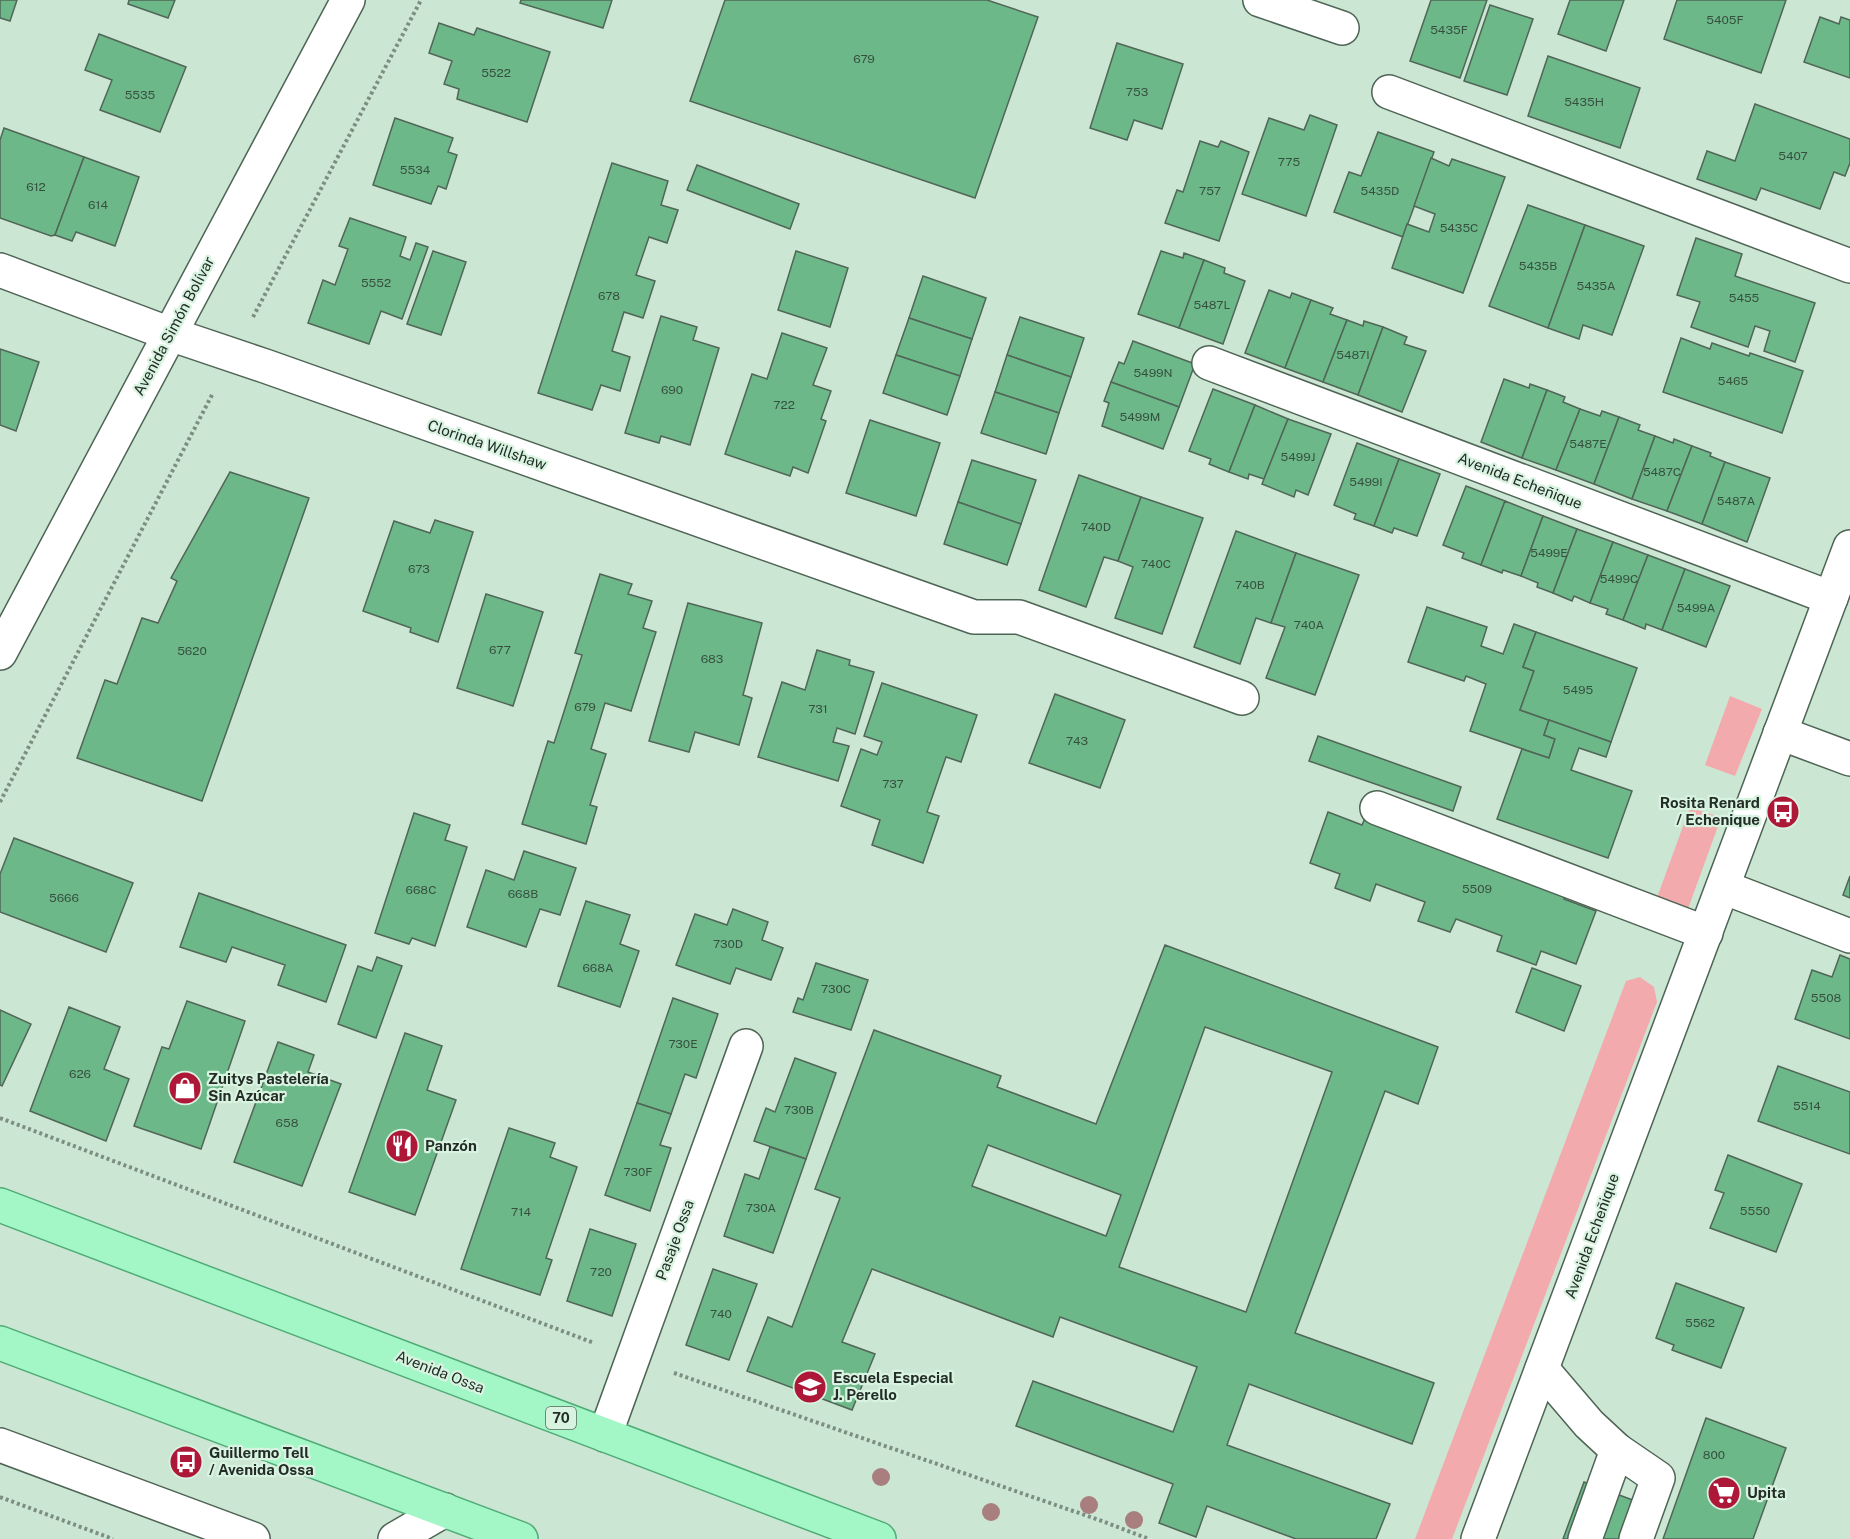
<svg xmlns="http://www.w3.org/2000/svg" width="1850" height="1539" viewBox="0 0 1850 1539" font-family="'Public Sans',sans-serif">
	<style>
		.green { fill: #f3aaad }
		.building { fill: #6db889; stroke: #506657; stroke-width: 1.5; fill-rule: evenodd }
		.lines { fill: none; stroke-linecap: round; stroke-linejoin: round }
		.minor-casing { stroke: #4e6455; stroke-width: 36 }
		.major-casing { stroke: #4fac77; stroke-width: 36 }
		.path { stroke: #7c8e81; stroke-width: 4; stroke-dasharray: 3 3; stroke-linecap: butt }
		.minor { stroke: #fff; stroke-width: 33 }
		.major { stroke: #a3f7c7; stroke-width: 33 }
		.tree { fill: #a87e7e }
		.labels { text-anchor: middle; stroke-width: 4.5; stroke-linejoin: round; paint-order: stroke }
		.number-label { font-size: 12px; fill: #36503f }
		.shield { fill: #d9f3e1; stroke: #5a685e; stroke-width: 1.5 }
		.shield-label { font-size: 14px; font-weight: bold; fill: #232d26 }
		.street-label { font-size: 15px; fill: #232d26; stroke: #d9f3e1 }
		.poi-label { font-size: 15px; font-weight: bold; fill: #232d26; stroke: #d9f3e1; text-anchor: start }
	</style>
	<rect width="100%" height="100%" fill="#cce6d4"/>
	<g class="green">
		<path d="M1730,696L1762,709L1735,776L1705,765Z"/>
		<path d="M1690,807L1721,818L1685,917L1654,906Z"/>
		<path d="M1640,977L1654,987L1657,1002L1452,1539H1415L1626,981Z"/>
	</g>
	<g class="building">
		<path d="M0,0H17L10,21L0,18Z"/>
		<path d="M129,0H175L168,18L128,4Z"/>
		<path d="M521,0H612L603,28L520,3Z"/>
		<path d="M725,0H987L1038,17L975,198L690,101Z"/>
		<path d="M1431,0H1487L1460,78L1410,61Z"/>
		<path d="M1570,0H1624L1606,51L1558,34Z"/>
		<path d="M1677,0H1786L1761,73L1664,39Z"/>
		<path d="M1490,5L1533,19L1507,95L1464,81Z"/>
		<path d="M1820,17L1839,24L1841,17L1850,20V78L1804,62Z"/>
		<path d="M439,23L474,35L477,28L550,52L527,122L457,99L459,89L444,84L452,61L429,53Z"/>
		<path d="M99,34L186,67L160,132L100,110L112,80L85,70Z"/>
		<path d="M1117,43L1183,64L1162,129L1134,120L1127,140L1090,128Z"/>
		<path d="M1548,56L1640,88L1620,148L1528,116Z"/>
		<path d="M1755,104L1850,139V163L1845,176L1834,172L1820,209L1761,188L1756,200L1697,179L1707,151L1735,161Z"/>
		<path d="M1310,115L1337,125L1306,216L1242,194L1269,118L1304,130Z"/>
		<path d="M395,118L453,138L448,152L457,155L446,189L438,186L431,204L373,185Z"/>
		<path d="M4,128L84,157L55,235L51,236L0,218V140Z"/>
		<path d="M1378,132L1434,152L1403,237L1334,212L1349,172L1361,176Z"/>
		<path d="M1200,141L1218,147L1221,141L1249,152L1219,241L1165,223L1177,190L1183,192Z"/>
		<path d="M84,157L139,177L115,246L76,232L72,241L55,235Z"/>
		<path d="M1431,158L1449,166L1452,159L1505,177L1463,293L1392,268L1407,224L1429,232L1435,214L1414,206Z"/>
		<path d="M612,163L668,181L661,205L678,210L667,243L649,237L636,275L655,281L643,318L624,312L612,351L630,357L620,391L601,385L592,410L538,393Z"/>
		<path d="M697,165L799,204L790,229L687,190Z"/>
		<path d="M1528,205L1585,225L1548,328L1489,306Z"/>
		<path d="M350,218L406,237L400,256L410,260L416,243L428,247L402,319L381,311L369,344L308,323L323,280L335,285L348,249L339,246Z"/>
		<path d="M1585,225L1644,246L1612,335L1583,325L1579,339L1548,328Z"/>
		<path d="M1696,238L1742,254L1735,276L1815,303L1795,362L1764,351L1770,331L1755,326L1748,347L1691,327L1700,302L1677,295Z"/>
		<path d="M433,251L466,262L441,335L407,324Z"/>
		<path d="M796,251L848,268L830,327L778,310Z"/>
		<path d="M1161,251L1183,258L1184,253L1204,260L1179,328L1138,314Z"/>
		<path d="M1204,260L1225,268L1224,273L1245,281L1223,344L1179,328Z"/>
		<path d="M923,276L986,298L972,339L909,318Z"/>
		<path d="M1269,290L1290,298L1292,293L1311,300L1285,368L1245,353Z"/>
		<path d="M1311,300L1333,308L1330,314L1347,320L1323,382L1285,368Z"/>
		<path d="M661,316L697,327L693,340L719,348L690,445L661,436L659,443L625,433Z"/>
		<path d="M1020,317L1084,338L1071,377L1007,355Z"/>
		<path d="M909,318L972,339L960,376L896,355Z"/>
		<path d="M1347,320L1363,326L1364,321L1383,327L1358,395L1323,382Z"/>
		<path d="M1383,327L1407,337L1404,344L1426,351L1402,412L1358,395Z"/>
		<path d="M782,333L827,348L813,385L831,391L821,419L826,421L808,473L793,467L790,476L725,454L752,374L767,379Z"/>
		<path d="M1681,338L1710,349L1712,343L1749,356L1750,353L1803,371L1782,433L1663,392Z"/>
		<path d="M1133,341L1195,364L1179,407L1111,382L1119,362L1124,364Z"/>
		<path d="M0,349L39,362L16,431L0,425Z"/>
		<path d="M896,355L960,376L947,415L883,393Z"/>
		<path d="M1007,355L1071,377L1059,413L995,392Z"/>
		<path d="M1504,379L1529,388L1530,384L1547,390L1522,458L1481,442Z"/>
		<path d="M1111,382L1179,407L1163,449L1102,426L1109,403L1104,401Z"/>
		<path d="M1213,389L1255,405L1229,472L1209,464L1211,459L1189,451Z"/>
		<path d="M1547,390L1565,397L1563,402L1580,409L1556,470L1522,458Z"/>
		<path d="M995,392L1059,413L1046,454L981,433Z"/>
		<path d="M1255,405L1288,419L1264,479L1249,474L1248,479L1229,472Z"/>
		<path d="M1580,409L1600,416L1602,411L1619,417L1594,484L1556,470Z"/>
		<path d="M1619,417L1640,425L1638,430L1655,436L1632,499L1594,484Z"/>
		<path d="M1288,419L1331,434L1308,495L1296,490L1294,497L1262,484Z"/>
		<path d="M870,420L940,443L916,516L846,493Z"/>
		<path d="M1655,436L1673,443L1674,439L1692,446L1667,511L1632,499Z"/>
		<path d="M1357,443L1399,459L1374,526L1354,519L1356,514L1334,505Z"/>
		<path d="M1692,446L1711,453L1710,456L1725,462L1702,524L1667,511Z"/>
		<path d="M1399,459L1440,474L1417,536L1394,528L1392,533L1374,526Z"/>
		<path d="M972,460L1036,480L1021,524L958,502Z"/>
		<path d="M1725,462L1770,478L1747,542L1702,524Z"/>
		<path d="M230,472L309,498L202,801L77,758L105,680L117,684L142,618L158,623L177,581L171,578Z"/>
		<path d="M1079,475L1141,497L1118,561L1104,557L1086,607L1039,590Z"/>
		<path d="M1466,486L1505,501L1481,565L1462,558L1464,553L1443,545Z"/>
		<path d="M1141,497L1203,518L1162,634L1115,618L1133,567L1118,561Z"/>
		<path d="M1505,501L1543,516L1521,576L1503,570L1502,573L1481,565Z"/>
		<path d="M958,502L1021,524L1007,565L944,544Z"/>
		<path d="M1543,516L1577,529L1553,593L1537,587L1538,583L1521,576Z"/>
		<path d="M435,520L473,532L438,642L410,632L411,628L363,611L394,521L430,533Z"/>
		<path d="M1577,529L1613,542L1590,603L1574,596L1572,601L1553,593Z"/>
		<path d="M1236,531L1296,553L1271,623L1256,618L1240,664L1194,647Z"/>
		<path d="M1613,542L1648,555L1623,620L1606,614L1608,609L1590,603Z"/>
		<path d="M1296,553L1359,575L1315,695L1266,678L1285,627L1271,623Z"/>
		<path d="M1648,555L1685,569L1662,630L1646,624L1645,629L1623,620Z"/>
		<path d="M1685,569L1730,586L1706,647L1662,630Z"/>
		<path d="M600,574L632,584L628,594L652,601L643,628L656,632L631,711L605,703L591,749L606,754L590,805L597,807L586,844L522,824L548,741L554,743L582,655L575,653Z"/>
		<path d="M486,594L543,612L513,706L457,688Z"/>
		<path d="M688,603L762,623L743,695L752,698L739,745L695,732L689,752L649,741Z"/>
		<path d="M1427,607L1487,627L1481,646L1503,654L1514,624L1536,632L1523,667L1534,671L1520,710L1549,720L1544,735L1555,739L1549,758L1470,731L1486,684L1466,676L1464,681L1408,662Z"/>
		<path d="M1536,632L1637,668L1611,742L1520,710L1534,671L1523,667Z"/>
		<path d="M817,650L850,660L849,665L874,672L855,734L837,728L833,742L849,746L838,781L758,757L782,682L805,690Z"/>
		<path d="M882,683L977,715L961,762L946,757L927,812L939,816L923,863L872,845L880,820L841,806L861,749L877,755L882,742L864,736Z"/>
		<path d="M1055,694L1125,720L1100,788L1029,763Z"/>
		<path d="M1549,720L1611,742L1606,757L1579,748L1571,770L1632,791L1608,858L1497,819L1522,749L1549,758L1555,739L1544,735Z"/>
		<path d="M1318,736L1461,787L1453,811L1309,761Z"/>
		<path d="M1328,812L1362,825L1366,816L1568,890L1564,899L1596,911L1576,964L1541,951L1536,965L1497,951L1502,936L1456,919L1450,932L1418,921L1425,902L1376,884L1370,901L1335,888L1340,874L1310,863Z"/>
		<path d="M414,813L450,825L445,840L467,847L435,946L412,938L409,944L375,933Z"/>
		<path d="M14,838L133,883L106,952L0,912V874Z"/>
		<path d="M524,851L576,868L560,915L540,909L526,947L467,927L486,870L514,880Z"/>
		<path d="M1850,876V898L1843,895Z"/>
		<path d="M199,893L346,945L326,1002L278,985L285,965L232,947L226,962L180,947Z"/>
		<path d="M586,901L630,915L620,944L639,951L620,1007L558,986Z"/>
		<path d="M733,909L768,922L762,940L783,948L771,980L736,968L730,984L676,965L695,914L727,925Z"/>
		<path d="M1165,945L1438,1047L1418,1104L1385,1091L1295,1333L1434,1383L1412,1444L1249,1384L1227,1445L1390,1504L1376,1539H1296L1207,1506L1196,1537L1159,1523L1173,1484L1016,1426L1033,1381L1173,1432L1197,1367L1060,1317L1053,1337L872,1269L842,1342L875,1354L852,1410L747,1371L768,1317L792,1327L840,1198L815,1189L874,1030L1001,1076L997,1087L1096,1124ZM1205,1027L1332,1072L1246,1312L1119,1267ZM988,1145L1121,1195L1106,1236L972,1186Z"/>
		<path d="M1840,955L1850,959V1039L1795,1019L1812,970L1832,977Z"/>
		<path d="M377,957L402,966L376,1038L338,1024L358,966L372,971Z"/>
		<path d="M816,963L868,980L851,1030L793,1012L798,998L803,1000Z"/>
		<path d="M1532,968L1581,986L1564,1031L1516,1012Z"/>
		<path d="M673,998L718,1014L696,1078L685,1074L671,1114L637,1103Z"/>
		<path d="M187,1001L245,1021L201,1149L134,1126L162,1047L169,1049Z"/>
		<path d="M69,1007L120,1027L104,1069L129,1079L106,1141L30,1111Z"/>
		<path d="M0,1010L31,1024L2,1086L0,1085Z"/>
		<path d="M405,1033L442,1046L427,1090L456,1100L415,1215L349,1192Z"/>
		<path d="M278,1042L314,1055L308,1072L341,1084L302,1186L234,1162Z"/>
		<path d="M795,1058L836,1073L806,1159L754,1141L766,1108L775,1112Z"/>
		<path d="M1778,1066L1850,1092V1154L1758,1121Z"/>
		<path d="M637,1103L671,1114L660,1145L671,1148L650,1211L605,1195Z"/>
		<path d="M509,1128L555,1143L550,1157L577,1167L546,1258L552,1260L540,1295L461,1269Z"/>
		<path d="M770,1147L806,1159L773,1253L724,1236L745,1174L759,1179Z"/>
		<path d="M1728,1155L1802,1184L1776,1252L1710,1228L1724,1193L1715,1190Z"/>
		<path d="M590,1229L636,1244L612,1316L567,1301Z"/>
		<path d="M713,1269L757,1284L729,1360L686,1345Z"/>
		<path d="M1676,1283L1744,1308L1721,1368L1672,1350L1674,1345L1656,1338Z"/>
		<path d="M1706,1418L1786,1448L1753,1539H1663Z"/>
		<path d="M1584,1482L1638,1502L1624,1539H1563Z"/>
	</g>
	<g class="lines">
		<g class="minor-casing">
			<g id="minor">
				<path d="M1260,0L1342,28"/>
				<path d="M1389,92L1850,266"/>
				<path d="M0,270L170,334L265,366L974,617H1019L1242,698"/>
				<path d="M1209,363L1831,598"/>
				<path d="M0,653L348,0"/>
				<path d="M1780,733L1850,759"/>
				<path d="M1377,808L1706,933"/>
				<path d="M1723,887L1850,936"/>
				<path d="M1542,1369L1589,1424L1617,1450L1585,1539"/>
				<path d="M605,1435L746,1046"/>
				<path d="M0,1445L253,1539"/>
				<path d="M1617,1450L1658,1478L1636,1539"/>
				<path d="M395,1539L445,1510"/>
				<path d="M1478,1539L1850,547"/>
			</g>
		</g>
		<g class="major-casing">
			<g id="major">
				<path d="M0,1205L879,1539"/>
				<path d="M0,1343L521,1539"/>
			</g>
		</g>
		<g class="path">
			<path d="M253,317L421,0"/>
			<path d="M0,802L213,393"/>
			<path d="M0,1118L594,1343"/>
			<path d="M674,1373L1102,1521L1149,1539"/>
			<path d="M0,1497L113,1539"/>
		</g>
		<use href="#minor" class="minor"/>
		<use href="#major" class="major"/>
	</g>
	<g class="tree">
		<circle cx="881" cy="1477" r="9"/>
		<circle cx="1089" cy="1505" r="9"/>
		<circle cx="991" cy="1512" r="9"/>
		<circle cx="1134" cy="1520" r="9"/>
	</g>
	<defs>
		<g id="bus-disc" transform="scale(1.725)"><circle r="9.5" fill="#ad1839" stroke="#d9f3e1"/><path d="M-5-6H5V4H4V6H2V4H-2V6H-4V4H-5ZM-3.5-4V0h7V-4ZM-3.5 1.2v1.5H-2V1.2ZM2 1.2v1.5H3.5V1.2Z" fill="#fff"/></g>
		<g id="shop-disc" transform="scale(1.725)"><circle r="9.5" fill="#ad1839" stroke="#d9f3e1"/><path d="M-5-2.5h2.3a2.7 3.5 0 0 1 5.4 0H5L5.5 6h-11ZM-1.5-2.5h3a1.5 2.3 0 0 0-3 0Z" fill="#fff"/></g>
		<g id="restaurant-disc" transform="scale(1.725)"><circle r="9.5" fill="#ad1839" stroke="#d9f3e1"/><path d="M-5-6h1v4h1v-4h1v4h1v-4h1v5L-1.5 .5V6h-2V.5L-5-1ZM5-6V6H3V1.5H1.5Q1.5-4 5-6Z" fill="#fff"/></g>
		<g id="school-disc" transform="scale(1.725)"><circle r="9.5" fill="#ad1839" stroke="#d9f3e1"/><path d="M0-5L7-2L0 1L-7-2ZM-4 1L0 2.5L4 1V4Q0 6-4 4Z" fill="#fff"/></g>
		<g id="supermarket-disc" transform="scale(1.725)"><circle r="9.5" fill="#ad1839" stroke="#d9f3e1"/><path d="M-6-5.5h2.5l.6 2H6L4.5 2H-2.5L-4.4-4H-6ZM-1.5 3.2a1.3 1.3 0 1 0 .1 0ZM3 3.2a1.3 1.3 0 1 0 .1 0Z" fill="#fff"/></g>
	</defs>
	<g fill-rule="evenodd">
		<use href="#bus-disc" x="1783" y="812"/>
		<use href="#shop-disc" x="185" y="1088"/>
		<use href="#restaurant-disc" x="402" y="1146"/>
		<use href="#school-disc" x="810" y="1387"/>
		<use href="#bus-disc" x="186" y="1462"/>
		<use href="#supermarket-disc" x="1724" y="1493"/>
	</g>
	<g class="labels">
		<g class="number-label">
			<text x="1725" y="24">5405F</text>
			<text x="1449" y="34">5435F</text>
			<text x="864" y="63">679</text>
			<text x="496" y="77">5522</text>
			<text x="1137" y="96">753</text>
			<text x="140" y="99">5535</text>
			<text x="1584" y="106">5435H</text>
			<text x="1793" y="160">5407</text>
			<text x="1289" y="166">775</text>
			<text x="415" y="174">5534</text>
			<text x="36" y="191">612</text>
			<text x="1210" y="195">757</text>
			<text x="1380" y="195">5435D</text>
			<text x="98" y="209">614</text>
			<text x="1459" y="232">5435C</text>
			<text x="1538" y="270">5435B</text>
			<text x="376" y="287">5552</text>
			<text x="1596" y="290">5435A</text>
			<text x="609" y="300">678</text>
			<text x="1744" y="302">5455</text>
			<text x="1212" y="309">5487L</text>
			<text x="1353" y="359">5487I</text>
			<text x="1153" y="377">5499N</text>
			<text x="1733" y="385">5465</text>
			<text x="672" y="394">690</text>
			<text x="784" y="409">722</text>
			<text x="1140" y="421">5499M</text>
			<text x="1588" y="448">5487E</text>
			<text x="1298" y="461">5499J</text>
			<text x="1662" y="476">5487C</text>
			<text x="1366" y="486">5499I</text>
			<text x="1736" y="505">5487A</text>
			<text x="1096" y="531">740D</text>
			<text x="1549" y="557">5499E</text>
			<text x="1156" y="568">740C</text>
			<text x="419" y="573">673</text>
			<text x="1619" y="583">5499C</text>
			<text x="1250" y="589">740B</text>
			<text x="1696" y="612">5499A</text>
			<text x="1309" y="629">740A</text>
			<text x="500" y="654">677</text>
			<text x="192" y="655">5620</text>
			<text x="712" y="663">683</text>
			<text x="1578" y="694">5495</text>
			<text x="585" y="711">679</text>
			<text x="818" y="713">731</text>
			<text x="1077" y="745">743</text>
			<text x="893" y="788">737</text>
			<text x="1477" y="893">5509</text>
			<text x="421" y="894">668C</text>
			<text x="523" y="898">668B</text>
			<text x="64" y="902">5666</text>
			<text x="728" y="948">730D</text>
			<text x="598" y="972">668A</text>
			<text x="836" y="993">730C</text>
			<text x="1826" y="1002">5508</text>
			<text x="683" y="1048">730E</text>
			<text x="80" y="1078">626</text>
			<text x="1807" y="1110">5514</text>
			<text x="799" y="1114">730B</text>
			<text x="287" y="1127">658</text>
			<text x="638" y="1176">730F</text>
			<text x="761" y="1212">730A</text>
			<text x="1755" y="1215">5550</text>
			<text x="521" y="1216">714</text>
			<text x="601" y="1276">720</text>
			<text x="721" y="1318">740</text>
			<text x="1700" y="1327">5562</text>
			<text x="1714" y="1459">800</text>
		</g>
		<rect class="shield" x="546" y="1407" width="30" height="22" rx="4.5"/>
		<g class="shield-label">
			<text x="561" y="1423">70</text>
		</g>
		<g class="street-label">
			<text transform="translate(174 326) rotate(-62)" y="5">Avenida Simón Bolívar</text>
			<text transform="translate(487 445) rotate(19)" y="5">Clorinda Willshaw</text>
			<text transform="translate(1520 481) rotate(21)" y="5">Avenida Echeñique</text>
			<text transform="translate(1592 1236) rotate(-70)" y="5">Avenida Echeñique</text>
			<text transform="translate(675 1240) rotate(-70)" y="5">Pasaje Ossa</text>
			<text transform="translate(440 1372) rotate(21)" y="5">Avenida Ossa</text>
		</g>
		<g class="poi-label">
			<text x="1760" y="808" text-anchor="end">Rosita Renard<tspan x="1760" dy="17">/ Echenique</tspan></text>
			<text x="208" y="1084">Zuitys Pastelería<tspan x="208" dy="17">Sin Azúcar</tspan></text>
			<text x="425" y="1151">Panzón</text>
			<text x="833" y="1383">Escuela Especial<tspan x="833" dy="17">J. Perello</tspan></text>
			<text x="209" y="1458">Guillermo Tell<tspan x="209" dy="17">/ Avenida Ossa</tspan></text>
			<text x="1747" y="1498">Upita</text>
		</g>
	</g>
</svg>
